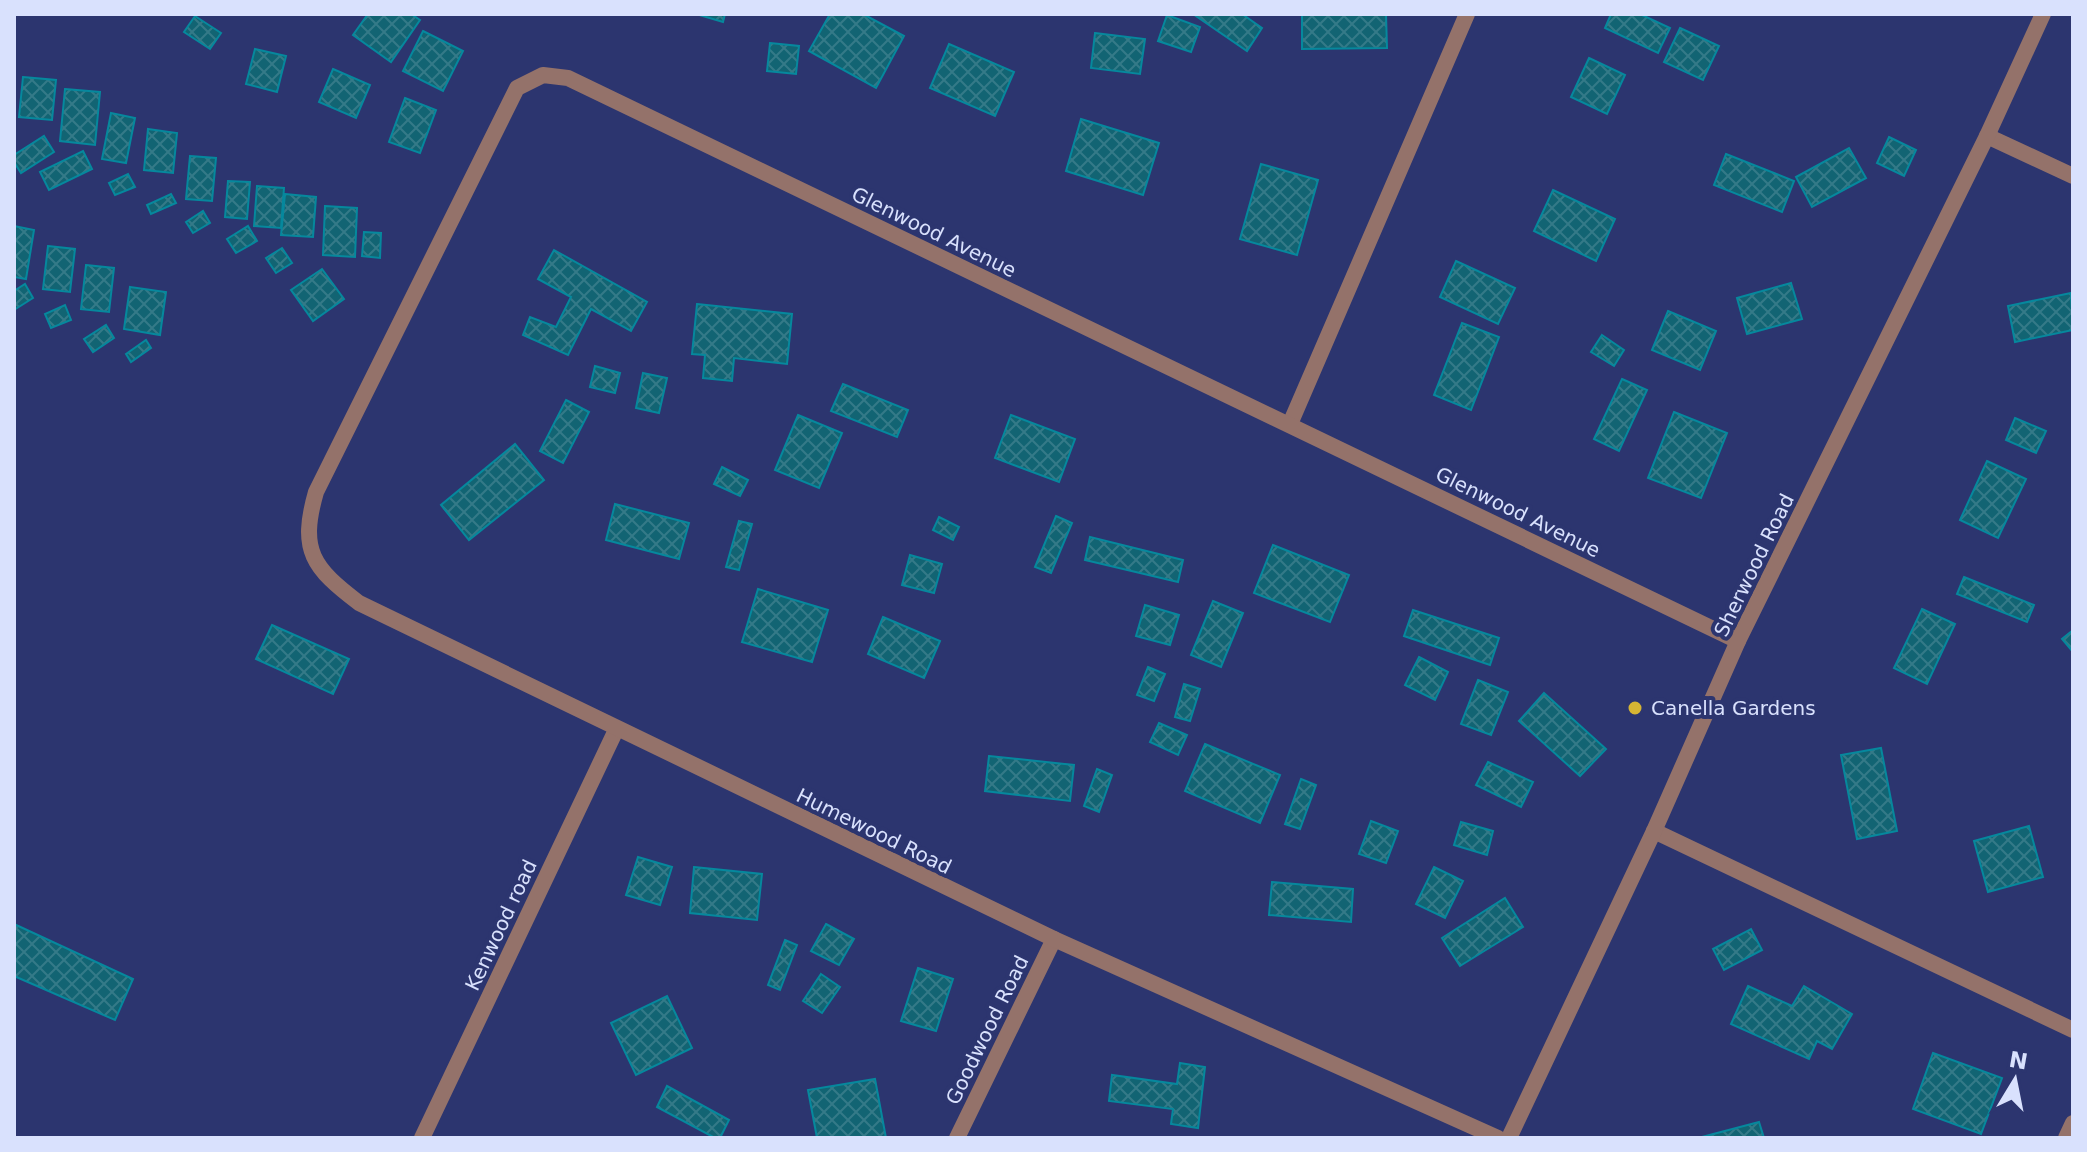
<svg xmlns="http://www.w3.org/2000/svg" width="2087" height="1152" viewBox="0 0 2087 1152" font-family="'DejaVu Sans',sans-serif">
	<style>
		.building { fill: url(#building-cross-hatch); stroke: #06889d; stroke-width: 2 }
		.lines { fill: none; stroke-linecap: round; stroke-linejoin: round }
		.minor { stroke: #94726a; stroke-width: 16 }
		.poi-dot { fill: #d6b534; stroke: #2c356f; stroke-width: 3 }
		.labels { text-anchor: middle; stroke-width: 8; stroke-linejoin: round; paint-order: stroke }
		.street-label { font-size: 20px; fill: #d9e1fd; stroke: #2c356f }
		.poi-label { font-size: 20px; fill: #d9e1fd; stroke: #2c356f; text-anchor: start }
	</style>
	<defs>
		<pattern id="building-cross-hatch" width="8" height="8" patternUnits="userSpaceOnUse" patternTransform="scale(2)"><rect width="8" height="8" fill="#126473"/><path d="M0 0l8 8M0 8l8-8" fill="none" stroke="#347a88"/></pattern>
	</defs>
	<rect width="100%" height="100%" fill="#2c356f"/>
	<g class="building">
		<path d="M368,14H411L420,20L391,62L353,35Z"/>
		<path d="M696,14H725L723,22Z"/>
		<path d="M830,14H863L904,36L876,88L809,51Z"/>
		<path d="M1193,14H1242L1262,28L1247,51Z"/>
		<path d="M1302,14H1386L1387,48L1302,49Z"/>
		<path d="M1611,14H1640L1670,28L1658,53L1605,28Z"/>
		<path d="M1167,15L1200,27L1191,52L1158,41Z"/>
		<path d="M195,16L221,33L210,49L184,32Z"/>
		<path d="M1680,28L1719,46L1703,80L1664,62Z"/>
		<path d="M423,31L463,51L443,91L403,71Z"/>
		<path d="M1095,33L1145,39L1140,74L1091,68Z"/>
		<path d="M770,43L799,46L796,74L767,71Z"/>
		<path d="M949,44L1014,72L995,116L930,88Z"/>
		<path d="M255,49L286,56L277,92L246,84Z"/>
		<path d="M1589,58L1625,75L1607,114L1571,97Z"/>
		<path d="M333,69L370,85L356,118L319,102Z"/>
		<path d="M23,77L56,80L52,120L19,117Z"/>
		<path d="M65,89L100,92L95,145L60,141Z"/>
		<path d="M405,98L436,110L420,153L389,142Z"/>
		<path d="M111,113L135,118L126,163L102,159Z"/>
		<path d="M1081,119L1159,143L1143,195L1066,171Z"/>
		<path d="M148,129L177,133L173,173L144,170Z"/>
		<path d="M44,136L54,152L21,173L14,162V155Z"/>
		<path d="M1889,137L1916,150L1904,176L1877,163Z"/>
		<path d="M1849,148L1866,178L1812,207L1796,177Z"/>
		<path d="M83,151L92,169L49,190L40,172Z"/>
		<path d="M1726,154L1794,181L1782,212L1714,185Z"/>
		<path d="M190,156L216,158L212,201L186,199Z"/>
		<path d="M1261,164L1318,180L1297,255L1240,239Z"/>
		<path d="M128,174L135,187L115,195L109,183Z"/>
		<path d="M228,181L250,182L247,219L225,217Z"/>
		<path d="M257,186L284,188L281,228L254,226Z"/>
		<path d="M1553,190L1615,219L1596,261L1534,231Z"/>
		<path d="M171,194L176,203L151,214L147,205Z"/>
		<path d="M285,194L316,197L313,237L281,235Z"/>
		<path d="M325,206L357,208L355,257L323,255Z"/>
		<path d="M203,211L210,223L193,233L186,222Z"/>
		<path d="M14,226L34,230L26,279L14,277Z"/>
		<path d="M248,226L257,241L236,253L227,239Z"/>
		<path d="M364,232L381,233L380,258L362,256Z"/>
		<path d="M48,246L75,249L70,292L43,289Z"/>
		<path d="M282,248L292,263L276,273L266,258Z"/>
		<path d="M554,250L647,302L631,331L591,309L568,355L523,335L530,317L556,327L571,297L538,279Z"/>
		<path d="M1456,261L1515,288L1498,324L1440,297Z"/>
		<path d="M86,265L114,268L109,312L81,309Z"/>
		<path d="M322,269L344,299L313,321L291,290Z"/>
		<path d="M1791,283L1802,319L1747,334L1737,298Z"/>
		<path d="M25,284L33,298L14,310V291Z"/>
		<path d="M130,287L166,292L160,335L124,329Z"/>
		<path d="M2071,293L2073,330L2015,342L2008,306Z"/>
		<path d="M697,304L792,314L787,364L734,358L732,381L703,378L705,355L692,354Z"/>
		<path d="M65,305L71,320L51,328L45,314Z"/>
		<path d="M1668,311L1716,331L1700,370L1652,350Z"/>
		<path d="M1462,323L1499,337L1471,410L1434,395Z"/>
		<path d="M106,325L114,338L93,352L84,339Z"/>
		<path d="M1602,335L1624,350L1614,366L1591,352Z"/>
		<path d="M146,340L151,348L131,362L126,354Z"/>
		<path d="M595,366L620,373L615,393L590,387Z"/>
		<path d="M643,373L667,378L659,413L636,408Z"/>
		<path d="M1622,379L1647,390L1619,451L1594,439Z"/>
		<path d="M843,384L908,410L897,437L831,411Z"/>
		<path d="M566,400L589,412L563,463L540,451Z"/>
		<path d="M1674,412L1727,433L1701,498L1648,478Z"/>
		<path d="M798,415L842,433L819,488L775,470Z"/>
		<path d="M1011,415L1075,439L1059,482L995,458Z"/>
		<path d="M2015,418L2046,431L2036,453L2006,440Z"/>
		<path d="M515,444L544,480L469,540L441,505Z"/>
		<path d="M1987,461L2026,479L1998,538L1960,520Z"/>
		<path d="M722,467L748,480L740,496L714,484Z"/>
		<path d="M615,504L689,523L679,559L606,540Z"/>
		<path d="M1056,516L1072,523L1051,573L1035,567Z"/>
		<path d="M939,517L959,527L953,540L933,530Z"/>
		<path d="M739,521L752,524L739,570L726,567Z"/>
		<path d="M1090,537L1183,560L1178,582L1085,560Z"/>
		<path d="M1273,545L1349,575L1330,622L1254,593Z"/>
		<path d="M910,555L942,564L934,593L902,585Z"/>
		<path d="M1964,577L2034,605L2027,622L1957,594Z"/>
		<path d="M758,589L828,610L812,662L742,642Z"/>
		<path d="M1213,601L1243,613L1221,667L1191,655Z"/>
		<path d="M1145,605L1179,615L1170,645L1136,636Z"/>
		<path d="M1922,609L1955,624L1927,684L1894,668Z"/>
		<path d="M1413,610L1499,638L1490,665L1404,636Z"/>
		<path d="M883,617L940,641L924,678L868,654Z"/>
		<path d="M272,625L349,659L333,694L256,659Z"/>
		<path d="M2073,630V652L2062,639Z"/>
		<path d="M1419,657L1448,672L1435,700L1405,685Z"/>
		<path d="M1148,667L1165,674L1154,701L1137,695Z"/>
		<path d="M1478,680L1508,692L1491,735L1461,724Z"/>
		<path d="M1184,684L1200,689L1190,721L1175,717Z"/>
		<path d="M1544,693L1606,749L1580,776L1519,721Z"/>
		<path d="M1159,723L1187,735L1178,755L1150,742Z"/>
		<path d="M1205,744L1280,775L1260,823L1185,791Z"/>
		<path d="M1881,748L1897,831L1857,839L1841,755Z"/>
		<path d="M989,756L1074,765L1070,801L985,791Z"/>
		<path d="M1488,762L1533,782L1521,807L1476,785Z"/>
		<path d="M1097,769L1112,775L1099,812L1084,806Z"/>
		<path d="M1301,779L1316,785L1300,829L1285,824Z"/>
		<path d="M1371,821L1398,831L1386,863L1359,854Z"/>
		<path d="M1461,822L1493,831L1487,855L1454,845Z"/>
		<path d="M2029,826L2043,877L1988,892L1974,841Z"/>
		<path d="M638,857L672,867L660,905L626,895Z"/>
		<path d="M694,867L762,874L757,920L690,913Z"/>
		<path d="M1434,867L1463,881L1445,918L1416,904Z"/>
		<path d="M1272,882L1353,889L1351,922L1269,915Z"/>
		<path d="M1505,898L1523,927L1460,966L1442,938Z"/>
		<path d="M14,924L133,979L115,1020L14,976Z"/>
		<path d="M826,924L854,939L839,965L811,951Z"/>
		<path d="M1751,929L1762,950L1724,970L1713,949Z"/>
		<path d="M785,940L797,945L780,990L768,985Z"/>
		<path d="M918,968L953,979L936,1031L901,1021Z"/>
		<path d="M821,974L840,987L822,1013L803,1001Z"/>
		<path d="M1748,986L1792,1006L1804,986L1852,1014L1832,1049L1817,1041L1809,1059L1731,1024Z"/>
		<path d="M667,996L692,1048L636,1075L611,1023Z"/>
		<path d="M1933,1053L2002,1078L1981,1134L1913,1109Z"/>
		<path d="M1180,1063L1205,1067L1198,1128L1171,1124L1173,1109L1109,1101L1112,1075L1177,1084Z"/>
		<path d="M875,1079L886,1138H817L808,1090Z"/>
		<path d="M667,1086L729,1120L720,1138H715L657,1107Z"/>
		<path d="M1759,1122L1764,1138H1698Z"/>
	</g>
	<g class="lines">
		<g class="minor">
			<path d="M1987,136L2073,176"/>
			<path d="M1290,424L1467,14"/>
			<path d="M1654,831L2073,1030"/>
			<path d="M422,1138L616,730"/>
			<path d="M957,1138L1054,939"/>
			<path d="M1498,1138L1054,939L359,603C313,568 299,551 316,492L517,88L543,75L568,78L1738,641"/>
			<path d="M1509,1138L1654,831L1738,641L1987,136L2043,14"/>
			<path d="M2066,1138L2073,1123"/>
		</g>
	</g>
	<circle class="poi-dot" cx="1635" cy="708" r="8"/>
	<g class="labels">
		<g class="street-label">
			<text transform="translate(934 232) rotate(26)" y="7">Glenwood Avenue</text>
			<text transform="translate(1518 512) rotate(26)" y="7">Glenwood Avenue</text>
			<text transform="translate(1754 565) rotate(-64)" y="7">Sherwood Road</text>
			<text transform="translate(874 831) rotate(26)" y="7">Humewood Road</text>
			<text transform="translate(501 925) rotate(-65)" y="7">Kenwood road</text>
			<text transform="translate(987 1030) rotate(-64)" y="7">Goodwood Road</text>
		</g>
		<g class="poi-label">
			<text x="1651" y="715">Canella Gardens</text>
		</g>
	</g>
	<rect width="2087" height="1152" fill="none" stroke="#d9e1fd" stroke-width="32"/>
	<g transform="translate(2015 1080) rotate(10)" stroke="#2c356f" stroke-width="6" paint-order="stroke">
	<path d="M0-6L14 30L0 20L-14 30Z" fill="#d9e1fd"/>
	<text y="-12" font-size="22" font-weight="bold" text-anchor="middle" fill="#d9e1fd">N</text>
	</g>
</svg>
